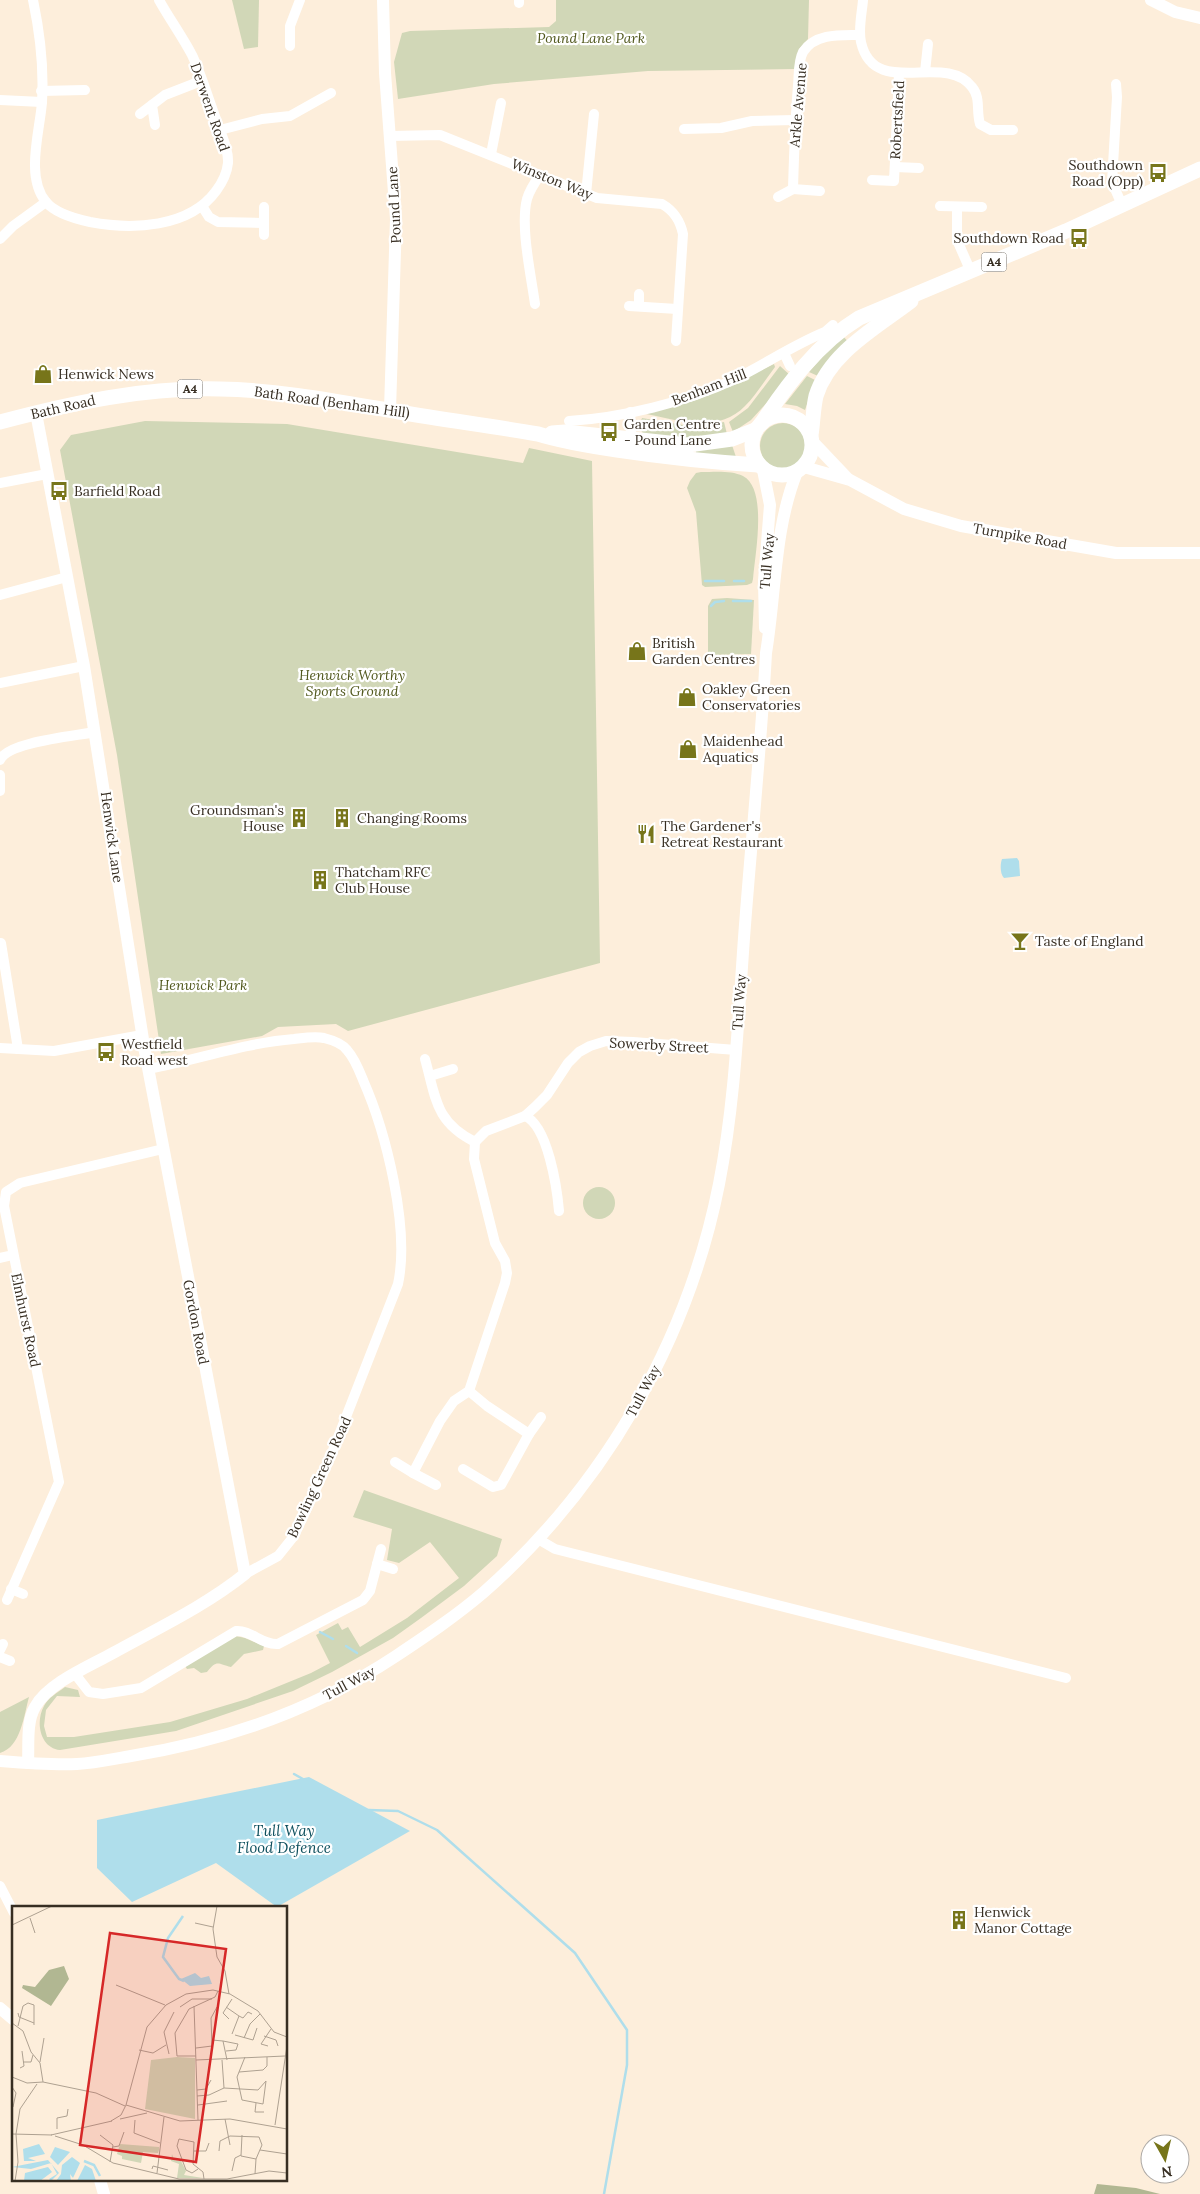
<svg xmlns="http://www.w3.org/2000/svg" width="1200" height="2194" viewBox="0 0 1200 2194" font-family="Lora,serif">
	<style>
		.green { fill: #d1d7b7 }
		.forest { fill: #b1b792 }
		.water { fill: #afdeeb }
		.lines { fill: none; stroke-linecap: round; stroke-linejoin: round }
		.stream { stroke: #afdeeb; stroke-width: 2.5 }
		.minor { stroke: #fff; stroke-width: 10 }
		.tertiary { stroke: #fff; stroke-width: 12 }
		.primary { stroke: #fff; stroke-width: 15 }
		.labels { text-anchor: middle; stroke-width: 4.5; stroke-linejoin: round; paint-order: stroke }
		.shield { fill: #fff; stroke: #736d64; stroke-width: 1 }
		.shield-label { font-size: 12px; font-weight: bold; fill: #372e22 }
		.park-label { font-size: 14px; font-style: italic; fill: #51581d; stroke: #fff }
		.street-label { font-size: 14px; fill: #372e22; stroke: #fff }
		.poi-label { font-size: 14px; fill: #372e22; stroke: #fff; text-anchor: start }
		.water-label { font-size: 15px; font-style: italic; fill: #0d4f5d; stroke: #fff }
		.inset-river { fill: none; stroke: #afdeeb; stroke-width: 2.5 }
		.inset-road { fill: none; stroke: #aea191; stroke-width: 1 }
		.view { fill: #d62828; fill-opacity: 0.15; stroke: #d62828; stroke-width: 2.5 }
		.inset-edge { fill: none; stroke: #372e22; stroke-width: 2.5 }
	</style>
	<rect width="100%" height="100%" fill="#fdeedb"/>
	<g class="green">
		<path d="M232,0H259L258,47L244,49Z"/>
		<path d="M556,0H809L808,39L799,49L795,69L648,71L494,84L398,99L394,62L402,33L410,31L549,27L556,21Z"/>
		<path d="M843,336L849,343L818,376L809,372L827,351Z"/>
		<path d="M774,364L775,367C765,380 756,395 745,406C718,434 678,420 646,414L736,382Z"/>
		<path d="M780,366L791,376L751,420L733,432L729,422L748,408Z"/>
		<path d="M807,376L815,380L805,410L797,406L785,404Z"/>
		<path d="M642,418L695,427L724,422L727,434L687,439L644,435L639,427Z"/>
		<path d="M145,421L287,424L523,463L529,448L592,461L600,963L348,1031L336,1024L278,1027L262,1036L161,1054L117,755L60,450L71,435Z"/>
		<circle cx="783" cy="446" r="23"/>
		<path d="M732,445L736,457L696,456V451Z"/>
		<path d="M701,472C714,472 731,470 743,476C768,489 755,554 753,579L752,583L747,585L705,587L702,585L696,512L687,488L690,481L696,473Z"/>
		<path d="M727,598L754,600L751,654L708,655V606L712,599Z"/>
		<circle cx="599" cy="1203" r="16"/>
		<path d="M364,1490L502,1539L497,1556L464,1586L421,1618L393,1638L332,1672L293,1691L176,1731L60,1750C40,1748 35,1722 44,1706C49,1697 57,1693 65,1687L78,1690L80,1697L57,1696L46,1710L44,1726L47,1737H74L170,1722L247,1699L311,1673L330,1663L316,1635L338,1623L342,1630L348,1627L360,1647L407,1618L459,1578L430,1542L399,1563L387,1560L392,1529L353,1517Z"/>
		<path d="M236,1636L245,1638L264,1646L263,1650L244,1654L231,1667C218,1664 217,1659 207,1672L201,1673L194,1668L187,1669L185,1666Z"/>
		<path d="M29,1697C24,1715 21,1747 0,1753V1712Z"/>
	</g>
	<path class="forest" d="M1097,2184L1136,2188L1160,2194H1094Z"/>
	<g class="water">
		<path d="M1017,858L1019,861L1020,876L1004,878C1000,874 1000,864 1002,859Z"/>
		<path d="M309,1777L410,1831L277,1907L216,1863L132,1902L97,1868V1820Z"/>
	</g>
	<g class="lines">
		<g class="stream">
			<path d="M705,581H724"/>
			<path d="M734,581H744"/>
			<path d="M733,601H751"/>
			<path d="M711,606L715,602L724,601"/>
			<path d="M320,1632L333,1639"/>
			<path d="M346,1646L357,1653"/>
			<path d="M294,1774L303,1779"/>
			<path d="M369,1810L398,1811L437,1830L575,1953L627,2030V2065L604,2194"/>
		</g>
		<g class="minor">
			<path d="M33,0C40,33 44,68 42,102C40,131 25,177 46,202C56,214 76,219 90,222C132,230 189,228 216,191C222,183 227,173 228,163C229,149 220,132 216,119C208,98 202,76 192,55C182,36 169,18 159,0"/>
			<path d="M519,0V3"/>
			<path d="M863,0C862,13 858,29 861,42C874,100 945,51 972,87C981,98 976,111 980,124L991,130H1013"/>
			<path d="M290,46V26L300,0"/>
			<path d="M925,72L928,44"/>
			<path d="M1116,84L1117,97L1112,182L1122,205"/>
			<path d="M41,91L85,90"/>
			<path d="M0,100L42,102"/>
			<path d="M152,105L155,125"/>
			<path d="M140,114L165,95L201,81"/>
			<path d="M684,129L721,128L752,121L795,120"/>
			<path d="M220,130L262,119L290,116L331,93"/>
			<path d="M390,136L440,135L597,198L662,204C674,211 680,220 683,234L676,341"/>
			<path d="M491,154L501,103"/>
			<path d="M895,167L919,168"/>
			<path d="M872,180L894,181L899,73"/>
			<path d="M793,189L820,191"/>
			<path d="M586,194L594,114"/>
			<path d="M778,197L793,189C794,154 795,120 798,86C799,75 798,61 803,52C815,33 841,35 860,35"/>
			<path d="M202,206L209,217L218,222L263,223"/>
			<path d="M940,206L982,207"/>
			<path d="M264,207V235"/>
			<path d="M957,207V240L971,272"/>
			<path d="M0,239L13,226L46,202"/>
			<path d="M639,294V306"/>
			<path d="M535,304C531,275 520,226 527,199C530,189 535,182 540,175"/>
			<path d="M629,306L677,309"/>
			<path d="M784,353L790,366"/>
			<path d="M630,412L632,444"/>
			<path d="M569,421C621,418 686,402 733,380C764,365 793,345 825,332L833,325"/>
			<path d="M0,483L47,474"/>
			<path d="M0,595L67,577"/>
			<path d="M0,683L84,666"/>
			<path d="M0,760C7,742 76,736 95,732"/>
			<path d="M0,775V791"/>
			<path d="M1,943L18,1049"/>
			<path d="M0,1048L54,1051L142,1035"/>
			<path d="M425,1059C436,1098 435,1122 475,1142"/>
			<path d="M148,1069C197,1060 244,1043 294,1039C303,1038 315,1036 324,1038C332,1040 342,1043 347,1050C355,1059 359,1070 363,1080C386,1132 410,1228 398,1284L328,1463L294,1536L278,1556L245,1574"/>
			<path d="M430,1076L453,1069"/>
			<path d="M525,1116C548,1126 557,1188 559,1211"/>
			<path d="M0,1258L13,1255"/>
			<path d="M469,1391L487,1406L529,1434L541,1417"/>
			<path d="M395,1462L413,1473"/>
			<path d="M463,1469L493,1487L501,1485L529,1434"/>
			<path d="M436,1485L413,1473L440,1421L454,1401L469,1391L505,1283L507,1273L505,1261L495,1243L474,1159L475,1142L486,1131L525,1116L535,1107L547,1095L568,1063L579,1052L590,1046L606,1041L633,1042L736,1050"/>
			<path d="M538,1539L555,1549L1066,1678"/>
			<path d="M377,1564L393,1569"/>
			<path d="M11,1589L23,1594"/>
			<path d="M7,1600L59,1482L4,1206L6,1192L20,1183L163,1149"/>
			<path d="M0,1650L3,1644"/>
			<path d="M0,1657L10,1661"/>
			<path d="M75,1674L89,1692L103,1694L141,1688L236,1631C251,1630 262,1645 278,1644L363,1600L370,1591L381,1549"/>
			<path d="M0,1886L14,1913"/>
		</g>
		<g class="tertiary">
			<path d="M383,0L385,73L396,219L390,410"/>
			<path d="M1151,0L1175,12L1200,18"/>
			<path d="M812,441L848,479"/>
			<path d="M804,467L850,480L904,509L961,526L1116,553H1200"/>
			<path d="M763,470L770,505L764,581L765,628"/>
			<path d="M0,1761C25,1763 52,1765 77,1764C95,1763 113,1759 131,1756C225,1741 316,1709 396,1656C426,1636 456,1616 484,1592C604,1486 688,1341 719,1184C735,1103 738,1020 744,938C751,843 761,748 766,653C776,592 774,529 797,472"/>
			<path d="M28,1763C29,1746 26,1722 35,1707C48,1683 90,1666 113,1653C158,1628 205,1606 245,1574L145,1052L84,666L36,413"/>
			<path d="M0,2008L14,2020"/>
			<path d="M100,2180L104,2194"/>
		</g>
		<g class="primary">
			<circle cx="782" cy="445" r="30"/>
			<path d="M0,422C72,403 144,387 220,389C280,390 340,402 399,412C445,420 492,426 538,434C564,442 590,446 617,450C664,457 710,462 758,465"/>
			<path d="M761,424C787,385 818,343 859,318L1066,231L1200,169"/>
			<path d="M552,433L565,432L688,445L732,439L755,430"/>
			<path d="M811,435C813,423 813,409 816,396C829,353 877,327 911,301"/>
		</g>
	</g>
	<defs>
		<g id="bus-bare" transform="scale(1.5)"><path d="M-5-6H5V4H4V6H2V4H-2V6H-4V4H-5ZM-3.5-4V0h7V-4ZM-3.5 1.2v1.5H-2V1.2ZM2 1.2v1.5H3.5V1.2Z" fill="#77751a" stroke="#fff" stroke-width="2.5" paint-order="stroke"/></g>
		<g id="shop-bare" transform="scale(1.5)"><path d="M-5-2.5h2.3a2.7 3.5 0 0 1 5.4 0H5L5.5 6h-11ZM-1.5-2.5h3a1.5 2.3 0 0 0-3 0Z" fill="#77751a" stroke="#fff" stroke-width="2.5" paint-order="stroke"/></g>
		<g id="building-bare" transform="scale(1.5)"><path d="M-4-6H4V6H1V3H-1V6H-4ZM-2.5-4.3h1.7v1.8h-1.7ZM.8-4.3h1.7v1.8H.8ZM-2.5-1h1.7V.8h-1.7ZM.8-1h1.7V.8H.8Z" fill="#77751a" stroke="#fff" stroke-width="2.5" paint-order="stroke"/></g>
		<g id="restaurant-bare" transform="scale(1.5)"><path d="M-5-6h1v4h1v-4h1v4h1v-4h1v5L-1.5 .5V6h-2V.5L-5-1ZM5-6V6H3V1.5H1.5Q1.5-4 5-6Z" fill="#77751a" stroke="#fff" stroke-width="2.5" paint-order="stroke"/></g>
		<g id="bar-bare" transform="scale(1.5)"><path d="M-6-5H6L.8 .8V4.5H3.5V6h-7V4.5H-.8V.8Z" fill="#77751a" stroke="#fff" stroke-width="2.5" paint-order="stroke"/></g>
	</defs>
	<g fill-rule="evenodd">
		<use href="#bus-bare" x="1158" y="173"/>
		<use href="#bus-bare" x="1079" y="238"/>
		<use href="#shop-bare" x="43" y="374"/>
		<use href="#bus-bare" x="609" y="432"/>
		<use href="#bus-bare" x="59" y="491"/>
		<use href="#shop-bare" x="637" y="651"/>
		<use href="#shop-bare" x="687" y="697"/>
		<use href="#shop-bare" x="688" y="749"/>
		<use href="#building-bare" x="299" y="818"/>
		<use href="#building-bare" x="342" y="818"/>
		<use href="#restaurant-bare" x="646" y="834"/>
		<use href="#building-bare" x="320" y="880"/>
		<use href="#bar-bare" x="1020" y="941"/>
		<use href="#bus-bare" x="106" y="1052"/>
		<use href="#building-bare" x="959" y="1920"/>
	</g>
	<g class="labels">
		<g class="shield">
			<rect x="981.5" y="252.5" width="25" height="19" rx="4"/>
			<rect x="177.5" y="379.5" width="25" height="19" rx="4"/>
		</g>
		<g class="shield-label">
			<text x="994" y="266">A4</text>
			<text x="190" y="393">A4</text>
		</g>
		<g class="park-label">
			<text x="591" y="43">Pound Lane Park</text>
			<text x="352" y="680">Henwick Worthy<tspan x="352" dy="16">Sports Ground</tspan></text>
			<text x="203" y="990">Henwick Park</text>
		</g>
		<g class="street-label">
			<text transform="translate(798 105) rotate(-85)" y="5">Arkle Avenue</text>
			<text transform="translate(210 107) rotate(71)" y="5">Derwent Road</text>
			<text transform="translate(897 120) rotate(-87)" y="5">Robertsfield</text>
			<text transform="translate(552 179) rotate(22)" y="5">Winston Way</text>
			<text transform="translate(394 205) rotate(-93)" y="5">Pound Lane</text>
			<text transform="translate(709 387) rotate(-21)" y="5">Benham Hill</text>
			<text transform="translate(332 402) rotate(8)" y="5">Bath Road (Benham Hill)</text>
			<text transform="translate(63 407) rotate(-13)" y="5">Bath Road</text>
			<text transform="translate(1020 536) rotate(10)" y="5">Turnpike Road</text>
			<text transform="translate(767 561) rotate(-85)" y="5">Tull Way</text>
			<text transform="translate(112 837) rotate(82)" y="5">Henwick Lane</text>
			<text transform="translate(739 1002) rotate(-86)" y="5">Tull Way</text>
			<text transform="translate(659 1045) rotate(3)" y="5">Sowerby Street</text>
			<text transform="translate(26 1320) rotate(78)" y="5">Elmhurst Road</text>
			<text transform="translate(196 1322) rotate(79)" y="5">Gordon Road</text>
			<text transform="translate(643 1391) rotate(-62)" y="5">Tull Way</text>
			<text transform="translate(319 1477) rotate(-65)" y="5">Bowling Green Road</text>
			<text transform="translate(349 1683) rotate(-28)" y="5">Tull Way</text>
		</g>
		<g class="poi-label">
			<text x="1143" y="170" text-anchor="end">Southdown<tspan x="1143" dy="16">Road (Opp)</tspan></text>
			<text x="1064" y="243" text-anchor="end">Southdown Road</text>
			<text x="58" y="379">Henwick News</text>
			<text x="624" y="429">Garden Centre<tspan x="624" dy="16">- Pound Lane</tspan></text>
			<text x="74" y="496">Barfield Road</text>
			<text x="652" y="648">British<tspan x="652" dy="16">Garden Centres</tspan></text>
			<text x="702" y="694">Oakley Green<tspan x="702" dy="16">Conservatories</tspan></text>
			<text x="703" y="746">Maidenhead<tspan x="703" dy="16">Aquatics</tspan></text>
			<text x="284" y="815" text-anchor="end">Groundsman's<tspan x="284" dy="16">House</tspan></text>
			<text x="357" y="823">Changing Rooms</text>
			<text x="661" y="831">The Gardener's<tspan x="661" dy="16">Retreat Restaurant</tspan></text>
			<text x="335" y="877">Thatcham RFC<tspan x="335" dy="16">Club House</tspan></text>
			<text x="1035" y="946">Taste of England</text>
			<text x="121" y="1049">Westfield<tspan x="121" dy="16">Road west</tspan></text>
			<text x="974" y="1917">Henwick<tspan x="974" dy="16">Manor Cottage</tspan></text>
		</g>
		<g class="water-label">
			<text x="284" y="1836">Tull Way<tspan x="284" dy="17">Flood Defence</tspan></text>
		</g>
	</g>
	<g transform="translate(12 1906)">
		<rect width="275" height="275" fill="#fdeedb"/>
		<path d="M165,151L183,152V213L133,203L139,154ZM108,238L147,241V244L146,247L131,246L129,257L110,253V250L105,248ZM160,248L162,254L169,255L174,265L172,269L191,272H165L167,258L159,255Z" fill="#d1d7b7"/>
		<path d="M52,60L57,73L39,100L10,82L11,79L23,81L37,64Z" fill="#b1b792"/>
		<path d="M183,67L189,72L197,70L200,78L178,80L169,73ZM27,238L33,248L16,252L24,255H12L11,243ZM43,241L58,246L46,259L38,251ZM60,251L68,257L61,272L58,268L59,275H44L49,268L50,259ZM36,254L47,267L39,275L37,273L45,268L39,257L19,263L0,261ZM73,259L80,263L84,275H65ZM36,261L40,266L28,275H12L13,267Z" fill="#afdeeb"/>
		<path class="inset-river" d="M171,10L156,32L151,51L167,73L172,75M72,255L82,259L88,270"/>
		<path class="inset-road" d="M205,0L201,23L205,51L213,65L217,88M18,12L23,27M183,17L201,21M0,19L40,0M104,79L153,99M182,100L186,214M168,101L180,93H200M214,101L227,110M6,107L7,111L22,117M217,113L211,107L220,93M0,117L11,125L19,146L28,157L31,176M6,120L11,100L16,97L22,99V119M220,128L227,110L231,112L236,106L240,108M223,129L241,134L245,122M252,130L264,134L266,140M232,132L238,118L248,108M200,134L211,135L215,154M211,135L226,138L224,144L214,145M256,140L249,138L259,123M184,142L200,140L199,112L205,101M127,144L141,147L154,139M157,148L152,126L162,106M184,150H165L163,127L177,103L203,91L206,85M184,154L273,150M11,156H19L21,149M28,156L32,132M8,162L12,160L10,145M227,166L251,164L255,160V151M0,171L15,177L31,176L84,187L113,200M0,181L4,187L1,201M212,182L246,184L254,175L251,198L230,194M185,184L194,183L199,174M185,190L197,189L212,182L210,154M230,194L225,171L233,151M244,197L243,206H252M114,199L135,121L154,99L174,88L201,84L218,88L246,105L262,126L275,131M186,199L215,195M108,213L135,207M213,213L218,239M123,214L122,227L148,237M99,215L109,209L114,199L168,215L218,213L275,223M263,219L275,140M45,223V212L55,210L56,203M0,228L40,229M4,228L8,203L25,178M39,229L100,215M88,229L101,239L98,256M230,229L229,250L244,253M43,230L71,239L101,257L167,273H215L257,265L275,267M101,241L107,240L112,226M248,244L275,248M182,245H194L197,237M207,245L208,235L218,230L247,231L250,239L244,253L243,268M140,263L141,260L156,264M186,263L180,267L174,264L165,240L167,233L182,236L181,258L191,266L192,273M220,265L223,252L229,249M145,267L152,211M3,275L6,256L4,228"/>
		<path class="view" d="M98,27L214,43L184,256L68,239Z"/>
		<rect width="275" height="275" class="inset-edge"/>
	</g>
	<g transform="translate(1165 2159) rotate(172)"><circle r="24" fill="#ffffff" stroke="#afaba7"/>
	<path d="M0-4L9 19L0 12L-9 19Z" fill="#77751a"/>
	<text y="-8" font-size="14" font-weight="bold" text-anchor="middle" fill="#372e22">N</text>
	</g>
</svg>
